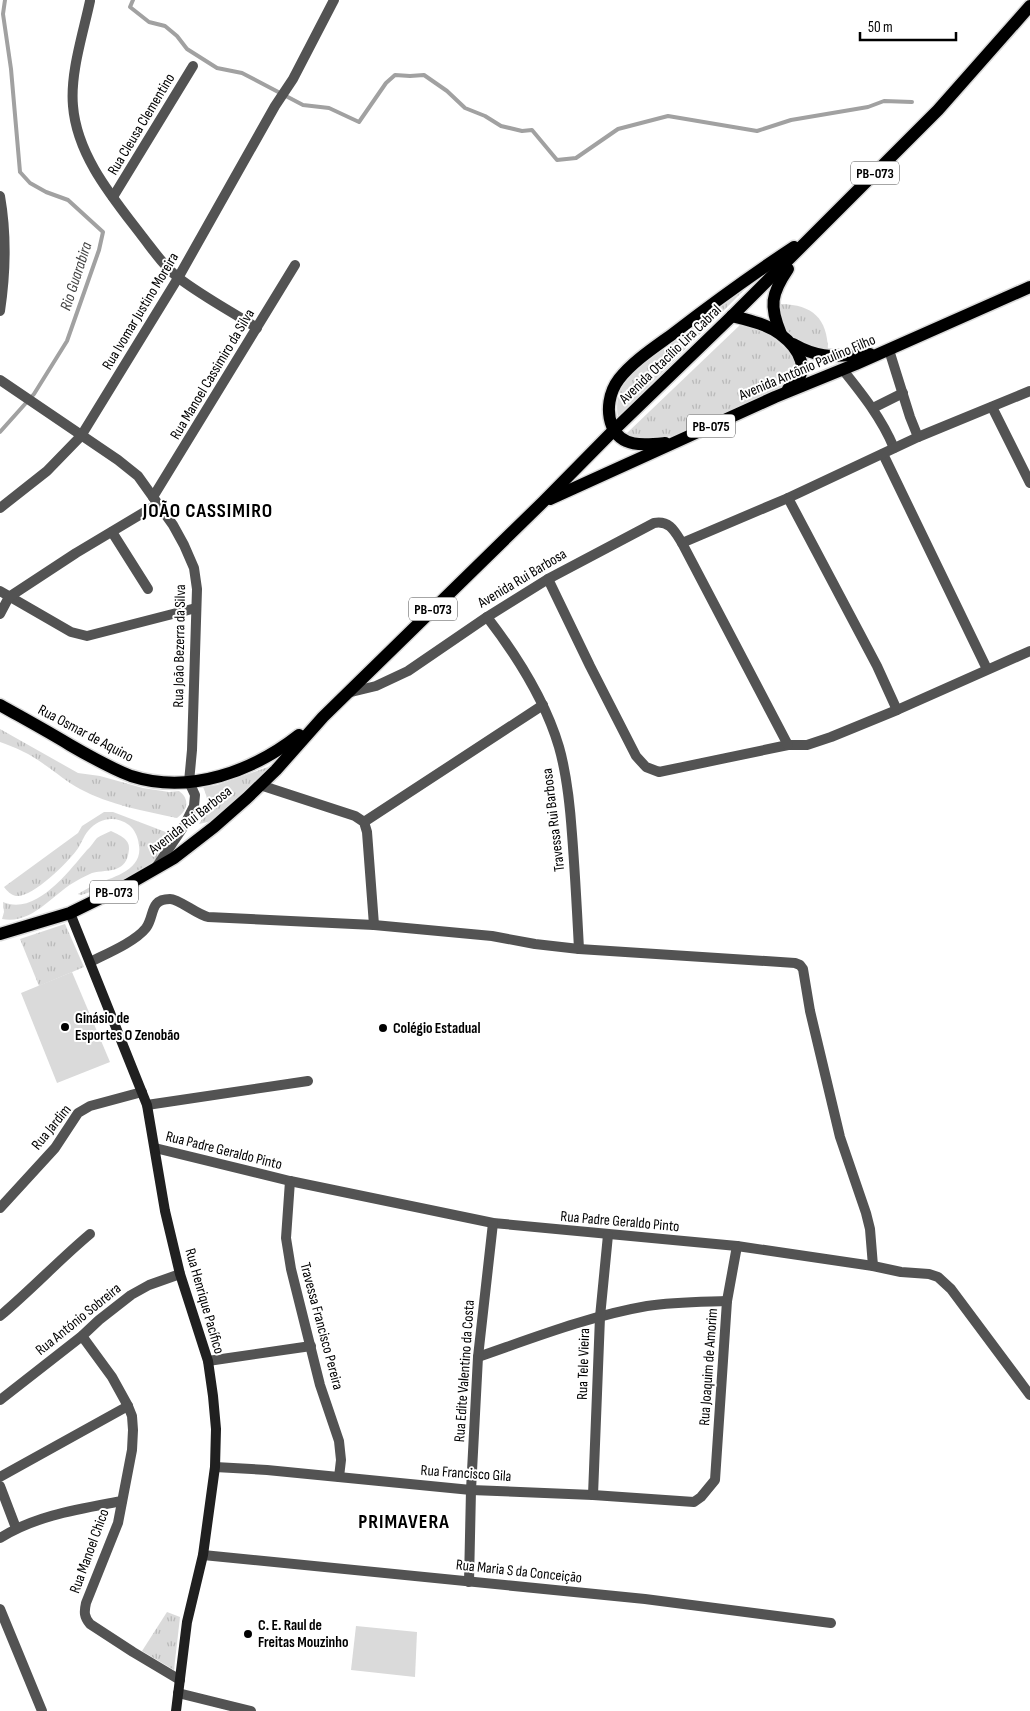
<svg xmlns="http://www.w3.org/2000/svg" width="1030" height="1711" viewBox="0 0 1030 1711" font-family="'Sofia Sans Condensed',sans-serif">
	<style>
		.grass { fill: url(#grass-tufts) }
		.pitch { fill: #dadada }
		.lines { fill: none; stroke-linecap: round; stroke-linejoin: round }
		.stream { stroke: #a1a1a1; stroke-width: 4 }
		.primary-casing { stroke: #dbdbdb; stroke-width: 15 }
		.street { stroke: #535353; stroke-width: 10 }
		.secondary { stroke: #202020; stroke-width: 10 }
		.primary { stroke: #000; stroke-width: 12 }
		.poi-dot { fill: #000; stroke: #fff; stroke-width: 2 }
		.labels { text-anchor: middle; stroke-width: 4; stroke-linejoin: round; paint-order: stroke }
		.shield { fill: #fff; stroke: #4c4c4c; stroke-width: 1 }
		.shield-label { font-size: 14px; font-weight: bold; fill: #000 }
		.street-label { font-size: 15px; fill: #000; stroke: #fff }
		.poi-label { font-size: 15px; font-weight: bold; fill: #000; stroke: #fff; text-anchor: start }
		.water-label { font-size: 16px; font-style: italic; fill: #424242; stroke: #fff }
		.district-label { font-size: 20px; font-weight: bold; letter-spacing: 1px; fill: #000; stroke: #fff }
	</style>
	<defs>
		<pattern id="grass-tufts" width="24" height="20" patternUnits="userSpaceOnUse" patternTransform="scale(1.25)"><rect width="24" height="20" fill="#dadada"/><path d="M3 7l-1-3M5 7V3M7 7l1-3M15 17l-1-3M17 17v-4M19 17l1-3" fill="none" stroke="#b9b9b9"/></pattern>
	</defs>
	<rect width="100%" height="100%" fill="#fff"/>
	<g class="grass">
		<path d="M747,285V287L618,417C616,406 617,394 624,384C636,367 656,354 673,341C698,322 722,303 747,285Z"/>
		<path d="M781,304C813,305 827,318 828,350C796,345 783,338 779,305Z"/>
		<path d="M741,324L765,332L777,341L794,357L797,371L790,383L678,435L647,440L629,437L627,433Z"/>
		<path d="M0,729L78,773L100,776L143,788L169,792L179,791C190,799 188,810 177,818C145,811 109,805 80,789C67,782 57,773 45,765C32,755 15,747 0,742Z"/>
		<path d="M271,766L212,821L199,824C209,809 210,803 203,787L217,785Z"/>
		<path d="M104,812H113L171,834L158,858L130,879L81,895L78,894C85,890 91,886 98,883C115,877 143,869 139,845C138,837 135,830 129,825C115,815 99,818 88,831C83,837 81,845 76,851C67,863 32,898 16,896C11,895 7,891 4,887L78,833L82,826Z"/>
		<path d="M111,831C119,835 130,839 129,849C127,874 109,869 92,873C87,875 82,878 78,880C53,893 33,925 2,919L4,912L3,902C36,916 68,872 87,850C91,847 94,841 97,838C101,835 107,833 111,831Z"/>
		<path d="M65,924L84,967L39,986L20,939Z"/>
		<path d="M167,1612L180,1617L174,1670L142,1651Z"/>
	</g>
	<g class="pitch">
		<path d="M72,972L110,1062L57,1083L21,993Z"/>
		<path d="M356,1626L417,1632L415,1677L351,1670Z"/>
	</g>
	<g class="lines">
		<g class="stream">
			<path d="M133,0L130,7L149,22L165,26L177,36L187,49L217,68L242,73L303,105L329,108L359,122L386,83L395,75L410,76L424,75L447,91L465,108L485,116L501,126L522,131L532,130L557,160L576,158L618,129L668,116L757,131L791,120L868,107L884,101L912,102"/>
			<path d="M0,432L34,394L67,341L99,250L103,232L68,200L46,192L30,183L20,172L11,69L3,14L5,0"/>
		</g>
		<g class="primary-casing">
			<g id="primary">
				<path d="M732,316C748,320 767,324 780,334C800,349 813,372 788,389"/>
				<path d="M781,334C769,306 771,294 788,269"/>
				<path d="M793,344C823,361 838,355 870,354"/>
				<path d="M665,443C645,445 621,448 612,426C606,411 609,392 619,379C633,361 655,347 674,333C713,303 753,274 794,247"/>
				<path d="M550,499L775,397L856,364L1030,287"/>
				<path d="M0,705C23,718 47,731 70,745C89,756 110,768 131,776C190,795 253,771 299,735"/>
				<path d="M0,934L70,913L127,885L174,858L214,827L247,798L276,770L323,717L543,502L614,430L732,316L938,110L1030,6"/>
			</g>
		</g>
		<g class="street">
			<path d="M90,1C83,34 70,73 73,106C77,156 113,198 142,236C153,250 165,268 180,279C204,297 232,312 257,328"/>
			<path d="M0,196C7,236 6,271 0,311"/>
			<path d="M113,197L193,66"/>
			<path d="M889,350L910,417L918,437"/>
			<path d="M843,370C863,395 882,419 894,448"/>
			<path d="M0,380L118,460L138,476L173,525L184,545L194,568L197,589L192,750L189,782L195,795L194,806L184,826L157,866"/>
			<path d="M992,407L1030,483"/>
			<path d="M873,408L903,393"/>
			<path d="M883,454L987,669"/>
			<path d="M153,497L295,265"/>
			<path d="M788,498L877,666L897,710"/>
			<path d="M0,508L47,471L81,436L178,278L275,106L293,79L334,0"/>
			<path d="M112,532L148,589"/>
			<path d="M682,543L788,498L918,437L1030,391"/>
			<path d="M548,579L590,666L636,756L646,767L659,772L788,745H807L831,737L897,710L1030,651"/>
			<path d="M0,591L71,632L87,636L196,608"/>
			<path d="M0,614L9,597L76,553L158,504"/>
			<path d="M487,617C517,656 545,700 559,747C567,775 570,805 572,834C575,872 577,910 579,949"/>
			<path d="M347,693L376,686L408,671L487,617L548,579L654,523C670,520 675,532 682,543L788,745"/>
			<path d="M260,785L355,816L364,822L367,832L374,925"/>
			<path d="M364,822L543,705"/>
			<path d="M90,962C106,954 135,942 146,928C155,916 149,899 170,899C179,899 196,914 208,917L374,925L492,936L535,944L579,949L795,963L800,965L803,969L810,1011L840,1137L866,1213L870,1229L873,1266"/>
			<path d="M147,1105L308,1081"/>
			<path d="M155,1148L290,1181L493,1223L737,1246L873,1266L901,1272L929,1274L938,1277L951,1289L1030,1395"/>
			<path d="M290,1181L286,1238L291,1269L320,1385L339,1441L341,1460L339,1477"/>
			<path d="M0,1208L55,1148L78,1113L90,1106L142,1092"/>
			<path d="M0,1316C31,1290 59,1260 90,1234"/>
			<path d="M82,1336L112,1377L128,1406L132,1416L133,1430L132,1450L118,1523L86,1603C84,1612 84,1617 90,1624L133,1652L180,1680"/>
			<path d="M478,1357C533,1338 589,1316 647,1306C674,1302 700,1302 727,1301"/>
			<path d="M208,1361L311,1346"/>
			<path d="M0,1400L82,1336L99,1320L131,1295L149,1285L180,1274"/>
			<path d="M215,1467L267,1470L471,1490L593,1495L694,1502L701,1497L715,1480L727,1301L737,1246"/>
			<path d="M0,1477L128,1406"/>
			<path d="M0,1486L16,1528"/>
			<path d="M593,1495L600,1317L608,1235"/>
			<path d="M0,1538C37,1515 80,1509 122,1501"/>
			<path d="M203,1555L645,1599L831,1623"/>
			<path d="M469,1582L471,1490L478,1357L493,1223"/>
			<path d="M0,1609L42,1711"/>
			<path d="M178,1693L251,1711"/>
		</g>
		<path class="secondary" d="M70,913L147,1105L165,1211L180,1274L208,1361L213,1396L216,1429L215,1467L203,1555L187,1622L176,1711"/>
		<use href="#primary" class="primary"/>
	</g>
	<g class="poi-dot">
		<circle cx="65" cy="1027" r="5"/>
		<circle cx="383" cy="1028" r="5"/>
		<circle cx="248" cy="1634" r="5"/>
	</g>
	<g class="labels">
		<g class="shield">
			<rect x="851" y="161.5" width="48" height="23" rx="4"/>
			<rect x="687" y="414.5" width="48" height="23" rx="4"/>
			<rect x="409" y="597.5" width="48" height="23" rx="4"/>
			<rect x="90" y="880.5" width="48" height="23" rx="4"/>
		</g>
		<g class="shield-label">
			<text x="875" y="178">PB-073</text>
			<text x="711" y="431">PB-075</text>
			<text x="433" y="614">PB-073</text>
			<text x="114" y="897">PB-073</text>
		</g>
		<g class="street-label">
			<text transform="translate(141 124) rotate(-59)" y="5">Rua Cleusa Clementino</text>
			<text transform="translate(140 311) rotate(-59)" y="5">Rua Ivomar Justino Moreira</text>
			<text transform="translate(670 354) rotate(-44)" y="5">Avenida Otacílio Lira Cabral</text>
			<text transform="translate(807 367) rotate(-23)" y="5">Avenida Antônio Paulino Filho</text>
			<text transform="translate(212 374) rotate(-59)" y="5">Rua Manoel Cassimiro da Silva</text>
			<text transform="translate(522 578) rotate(-31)" y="5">Avenida Rui Barbosa</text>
			<text transform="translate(179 646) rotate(-89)" y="5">Rua João Bezerra da Silva</text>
			<text transform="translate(86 733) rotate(28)" y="5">Rua Osmar de Aquino</text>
			<text transform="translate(190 820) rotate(-38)" y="5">Avenida Rui Barbosa</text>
			<text transform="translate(553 820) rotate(-97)" y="5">Travessa Rui Barbosa</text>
			<text transform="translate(51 1127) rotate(-51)" y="5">Rua Jardim</text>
			<text transform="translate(224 1150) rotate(14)" y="5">Rua Padre Geraldo Pinto</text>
			<text transform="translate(620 1221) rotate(5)" y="5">Rua Padre Geraldo Pinto</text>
			<text transform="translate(205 1301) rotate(74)" y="5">Rua Henrique Pacífico</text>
			<text transform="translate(78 1319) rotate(-39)" y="5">Rua António Sobreira</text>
			<text transform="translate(322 1326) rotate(75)" y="5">Travessa Francisco Pereira</text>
			<text transform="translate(583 1364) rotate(-88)" y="5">Rua Tele Vieira</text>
			<text transform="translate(708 1367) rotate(-86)" y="5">Rua Joaquim de Amorim</text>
			<text transform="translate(464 1371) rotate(-86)" y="5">Rua Edite Valentino da Costa</text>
			<text transform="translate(466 1473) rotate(4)" y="5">Rua Francisco Gila</text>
			<text transform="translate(89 1551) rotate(-70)" y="5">Rua Manoel Chico</text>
			<text transform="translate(519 1571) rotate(6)" y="5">Rua Maria S da Conceição</text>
		</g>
		<g class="poi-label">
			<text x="75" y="1023">Ginásio de<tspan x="75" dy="17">Esportes O Zenobão</tspan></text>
			<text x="393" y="1033">Colégio Estadual</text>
			<text x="258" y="1630">C. E. Raul de<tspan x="258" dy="17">Freitas Mouzinho</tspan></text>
		</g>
		<g class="water-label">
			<text transform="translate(75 276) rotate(-72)" y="6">Rio Guarabira</text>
		</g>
		<g class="district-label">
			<text x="208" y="517">JOÃO CASSIMIRO</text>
			<text x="404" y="1528">PRIMAVERA</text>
		</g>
	</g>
	<path d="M860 32v8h96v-8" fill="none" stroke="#000000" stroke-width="2.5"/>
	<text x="868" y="32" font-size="15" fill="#000000" stroke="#ffffff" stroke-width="4" paint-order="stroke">50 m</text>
</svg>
